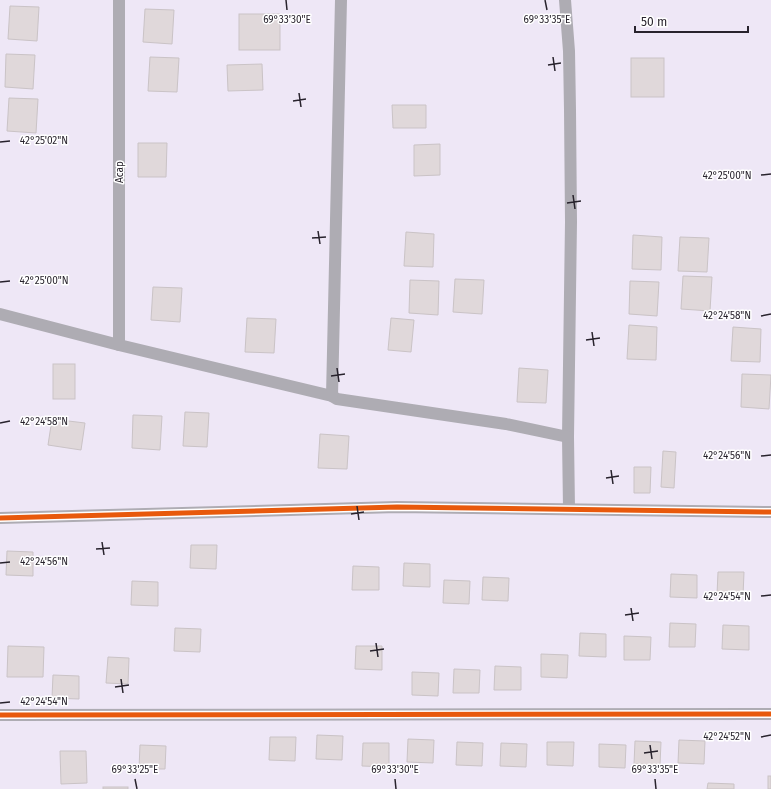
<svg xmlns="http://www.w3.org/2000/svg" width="771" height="789" viewBox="0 0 771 789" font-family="'Fira Sans',sans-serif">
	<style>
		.building { fill: #e0d8da; stroke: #cac3c6 }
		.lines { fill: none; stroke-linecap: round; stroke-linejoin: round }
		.street { stroke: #aeacb3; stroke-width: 12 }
		.cycleway-casing { stroke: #fff; stroke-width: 8 }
		.cycleway { stroke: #e8590c; stroke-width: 5 }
		.ticks { fill: none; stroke: #28232d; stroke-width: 1.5 }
		.labels { text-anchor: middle; stroke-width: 3; stroke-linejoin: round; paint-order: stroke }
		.street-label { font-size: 10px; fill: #28232d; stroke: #fff }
		.ticks-label { font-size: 10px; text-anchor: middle; fill: #28232d; stroke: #fff; stroke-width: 3; stroke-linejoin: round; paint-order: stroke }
	</style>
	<rect width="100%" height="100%" fill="#eee7f6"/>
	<g class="building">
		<path d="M10,6L39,7L37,41L8,39Z"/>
		<path d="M145,9L174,10L172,44L143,42Z"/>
		<rect x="239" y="14" width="41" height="36"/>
		<path d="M6,54L35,55L33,89L5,87Z"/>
		<path d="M150,57L179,58L177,92L148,91Z"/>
		<rect x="631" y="58" width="33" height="39"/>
		<path d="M262,64L263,90L228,91L227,65Z"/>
		<path d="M9,98L38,99L36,133L7,131Z"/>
		<path d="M392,105H426V128H393Z"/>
		<path d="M138,143H167L166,177H138Z"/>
		<path d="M440,144V175L414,176V145Z"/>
		<path d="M406,232L434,234L433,267L404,266Z"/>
		<path d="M633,235L662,237L661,270L632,269Z"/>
		<path d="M680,237L709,238L707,272L678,271Z"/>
		<path d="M683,276L712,277L710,311L681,309Z"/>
		<path d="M455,279L484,280L482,314L453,312Z"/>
		<path d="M410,280L439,281L438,315L409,313Z"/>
		<path d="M630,281L659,282L657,316L629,314Z"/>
		<path d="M153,287L182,288L180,322L151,320Z"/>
		<path d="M247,318L276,319L274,353L245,352Z"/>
		<path d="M391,318L414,320L411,352L388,350Z"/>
		<path d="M629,325L657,327L656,360L627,359Z"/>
		<path d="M733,327L761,329L760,362L731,361Z"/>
		<rect x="53" y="364" width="22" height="35"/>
		<path d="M519,368L548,370L546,403L517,402Z"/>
		<path d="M742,374L771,375L769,409L741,407Z"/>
		<path d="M185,412L209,413L207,447L183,446Z"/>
		<path d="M133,415L162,416L160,450L132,448Z"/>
		<path d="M52,419L85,423L81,450L48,445Z"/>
		<path d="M320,434L349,436L347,469L318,468Z"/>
		<path d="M663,451L676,452L674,488L661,487Z"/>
		<path d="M634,467H651L650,493H634Z"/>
		<path d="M191,545H217L216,569L190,568Z"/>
		<path d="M7,551L33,552V576L6,575Z"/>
		<path d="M404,563L430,564V587L403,586Z"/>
		<path d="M353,566L379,567V590H352Z"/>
		<path d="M718,572H744L743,596L717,595Z"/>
		<path d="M671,574L697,575V598L670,597Z"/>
		<path d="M483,577L509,578L508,601L482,600Z"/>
		<path d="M444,580L470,581L469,604L443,603Z"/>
		<path d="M132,581L158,582V606L131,605Z"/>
		<path d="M670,623L696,624L695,647H669Z"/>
		<path d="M723,625L749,626V650L722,649Z"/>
		<path d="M175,628L201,629L200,652L174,651Z"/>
		<path d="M580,633L606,634V657L579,656Z"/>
		<path d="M624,636L651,637L650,660H624Z"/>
		<path d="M8,646L44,647L43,677H7Z"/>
		<path d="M356,646H382V670L355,669Z"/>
		<path d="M541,654L568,655L567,678L541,677Z"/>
		<path d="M108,657L129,658L128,684L106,683Z"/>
		<path d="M495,666L521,667V690H494Z"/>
		<path d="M454,669L480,670L479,693H453Z"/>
		<path d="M412,672L439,673L438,696L412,695Z"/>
		<path d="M53,675L79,676V699L52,698Z"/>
		<path d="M317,735L343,736L342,760L316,759Z"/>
		<path d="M270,737H296L295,761L269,760Z"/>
		<path d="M408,739L434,740L433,763L407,762Z"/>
		<path d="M679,740L705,741L704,764L678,763Z"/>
		<path d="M635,741L661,742L660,765L634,764Z"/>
		<path d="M457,742L483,743L482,766L456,765Z"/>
		<path d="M547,742H574L573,766L547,765Z"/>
		<path d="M363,743H389V767L362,766Z"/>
		<path d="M501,743L527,744L526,767L500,766Z"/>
		<path d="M599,744L626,745L625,768L599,767Z"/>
		<path d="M140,745L166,746L165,769H139Z"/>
		<path d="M60,751H86L87,783L61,784Z"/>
		<rect x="768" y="776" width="3" height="13"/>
		<path d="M708,783L734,784V789H707Z"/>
		<rect x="103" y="787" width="25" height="2"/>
	</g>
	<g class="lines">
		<g class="street">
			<path d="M565,0L569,51L570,110L571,222L568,437L569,509"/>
			<path d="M0,314L119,345L332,396L337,399L506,424L568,437"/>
			<path d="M119,345V0"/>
			<path d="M332,396L341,0"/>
			<path d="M0,518L397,507L771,512"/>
			<path d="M0,715L771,714"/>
		</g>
		<g class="cycleway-casing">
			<g id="cycleway">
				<path d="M0,518L397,507L771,512"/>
				<path d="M0,715L771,714"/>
			</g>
		</g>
		<use href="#cycleway" class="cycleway"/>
	</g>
	<path class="ticks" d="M286,0L287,10M545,0L547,10M553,57L555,71M548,65L561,63M299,93L301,107M293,101L306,99M0,142L10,141M761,175L771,174M573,195L575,209M567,203L581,201M318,231L320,244M312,238L326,237M0,282L10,281M761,316L771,314M592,332L594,346M586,340L600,338M337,368L339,382M331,376L345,374M0,423L10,421M761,456L771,455M611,470L613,484M606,478L619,476M357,506L359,520M351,514L364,512M102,542L104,555M96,549L110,548M0,563L10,562M761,596L771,595M631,608L633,621M625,615L639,613M376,643L378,657M370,651L384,649M121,679L123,693M115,687L129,685M0,703L10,702M761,737L771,735M650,745L652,759M644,753L658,751M135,779L137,789M395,779L396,789M655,779L656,789"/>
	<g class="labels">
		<g class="street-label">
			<text transform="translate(119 172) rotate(-90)" y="4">Асар</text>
		</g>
	</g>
	<g class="ticks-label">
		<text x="287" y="23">69°33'30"E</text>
		<text x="547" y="23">69°33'35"E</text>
		<text x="44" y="144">42°25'02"N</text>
		<text x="727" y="179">42°25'00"N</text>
		<text x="44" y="284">42°25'00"N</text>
		<text x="727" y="319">42°24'58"N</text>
		<text x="44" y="425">42°24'58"N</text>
		<text x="727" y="459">42°24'56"N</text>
		<text x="44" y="565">42°24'56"N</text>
		<text x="727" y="600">42°24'54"N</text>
		<text x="44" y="705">42°24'54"N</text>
		<text x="727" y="740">42°24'52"N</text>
		<text x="135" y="773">69°33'25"E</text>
		<text x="395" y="773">69°33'30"E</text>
		<text x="655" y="773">69°33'35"E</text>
	</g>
	<path d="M635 26v6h113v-6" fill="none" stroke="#28232d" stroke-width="2"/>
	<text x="641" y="26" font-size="12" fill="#28232d" stroke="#ffffff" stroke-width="3" paint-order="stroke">50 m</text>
</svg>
